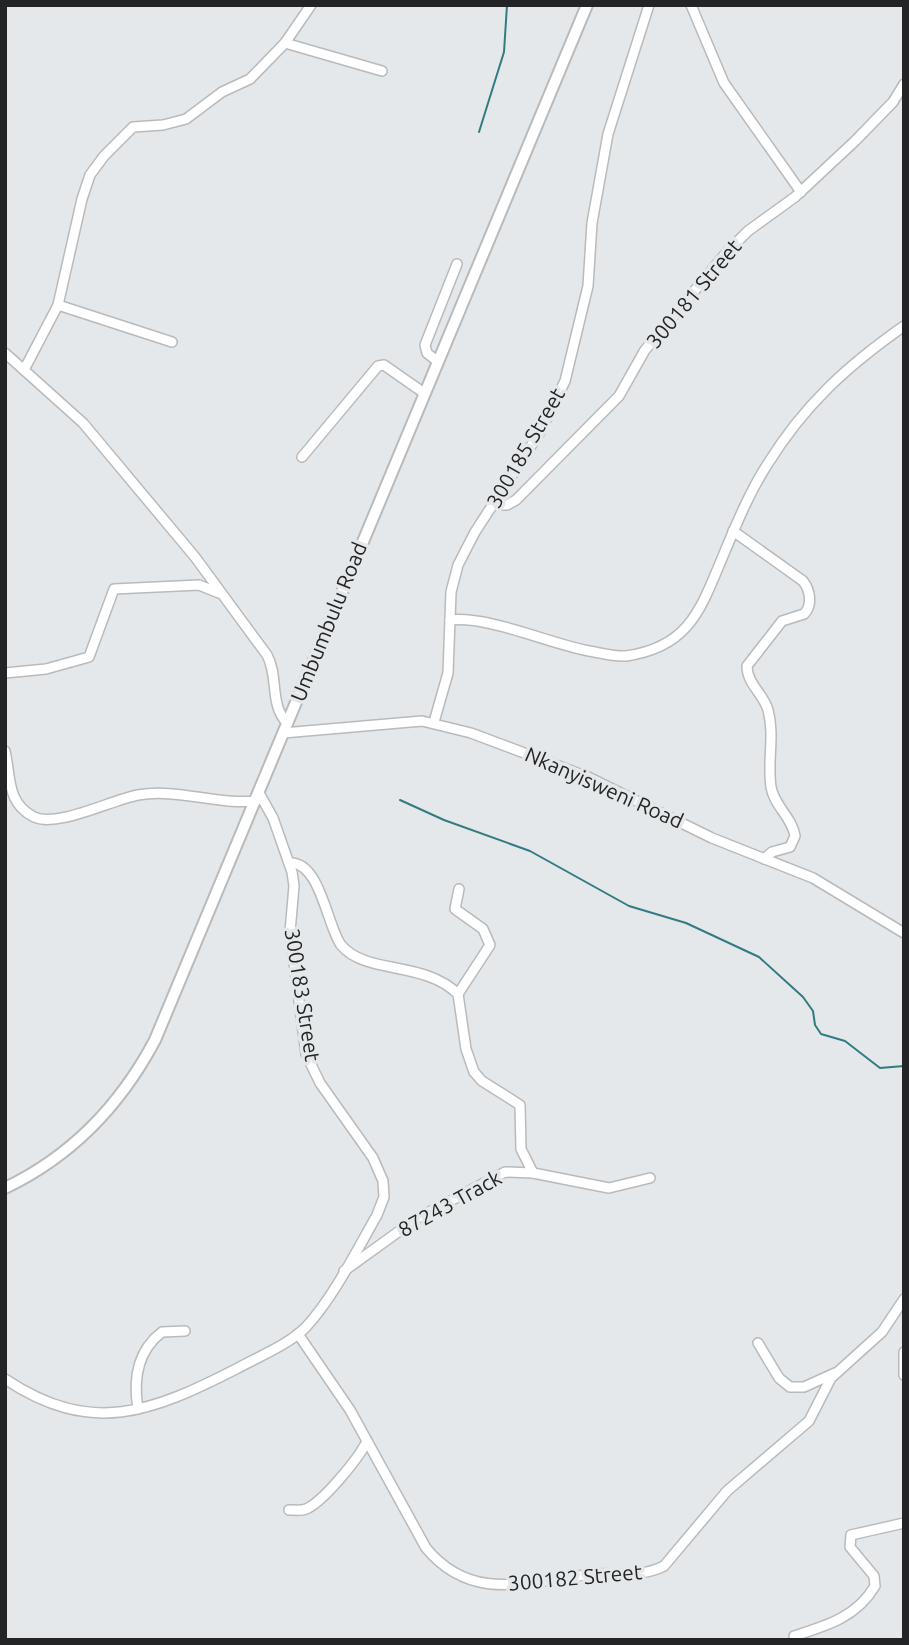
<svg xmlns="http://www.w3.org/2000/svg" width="909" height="1645" viewBox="0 0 909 1645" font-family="Ubuntu,sans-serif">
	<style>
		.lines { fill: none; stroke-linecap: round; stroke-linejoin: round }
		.stream { stroke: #327b81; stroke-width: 2 }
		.minor-casing { stroke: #b8babc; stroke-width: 12 }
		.major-casing { stroke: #b8babc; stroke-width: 14 }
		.minor { stroke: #fff; stroke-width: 9 }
		.major { stroke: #fff; stroke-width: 10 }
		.labels { text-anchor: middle; stroke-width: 7; stroke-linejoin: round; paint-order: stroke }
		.street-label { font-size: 21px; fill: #232425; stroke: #e5e8ea }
	</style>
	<rect width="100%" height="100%" fill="#e5e8ea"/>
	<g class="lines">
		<g class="stream">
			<path d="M479,132L504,52L507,5"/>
			<path d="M400,800L444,820L530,851L629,906L686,923L759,957L803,997L813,1011L815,1025L821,1034L845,1041L880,1068L904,1066"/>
		</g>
		<g class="minor-casing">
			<g id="minor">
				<path d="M691,5L724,83L801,192"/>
				<path d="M285,43L382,71"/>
				<path d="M58,305L172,342"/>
				<path d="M5,353L83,423L195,557L267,655C279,677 269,704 287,723"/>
				<path d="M437,361L427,353L425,345L457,264"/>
				<path d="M24,370L58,305L82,199L90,175L104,156L133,127L163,125L186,119L222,92L250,79L285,43L311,5"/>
				<path d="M302,457L378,366L384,365L424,393"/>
				<path d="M493,505H507L516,500L619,396L645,350L726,253L748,231L795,197L855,141L893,102L904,84"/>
				<path d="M733,531L803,581C810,590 813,605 804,614L782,621L747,666C747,684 763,693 768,710C775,736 767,761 771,787C774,806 792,817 795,836L790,847L772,852L764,859"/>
				<path d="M450,620C490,616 547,643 589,651C601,653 614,657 626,656C690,647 701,608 723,556C736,525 749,493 767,465C804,405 847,366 904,326"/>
				<path d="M5,673L46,669L89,657L114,589L199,585L219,593"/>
				<path d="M434,722L448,673L451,592L458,565L475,532L540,432L565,381L588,286L592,223L608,134L649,5"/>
				<path d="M283,733L422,721L471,733L588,777L712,838L813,878L904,933"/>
				<path d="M5,751C11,776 6,803 34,817C57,828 111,800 138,795C177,788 216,805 256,801"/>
				<path d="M289,863C320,860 327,926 341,945C366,975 423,960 458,994L466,1049L474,1072L482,1081L520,1105L521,1149L533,1173"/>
				<path d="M458,994L490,945L483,929L455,909L459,889"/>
				<path d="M344,1271L416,1219L505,1172L533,1173L609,1188L650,1178"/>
				<path d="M298,1334L350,1410L426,1548C474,1606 533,1579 596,1574C619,1573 643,1577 664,1566L727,1491L809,1421L831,1378L882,1332L904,1299"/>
				<path d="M758,1343L779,1378L790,1387H804L835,1373"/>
				<path d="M904,1352V1375"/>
				<path d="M5,1379C92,1437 152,1412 238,1368C260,1356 288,1345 306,1327C333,1298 357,1250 377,1215L384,1197L383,1181L373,1158L320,1083L306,1054L290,932L294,886L292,872L273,818L259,793"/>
				<path d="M138,1409C133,1379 137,1351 162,1332L185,1331"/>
				<path d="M289,1510C294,1510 301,1511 306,1509C323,1502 359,1458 367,1441"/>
				<path d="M794,1636C826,1626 857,1617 875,1586L874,1576L850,1547L851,1535L904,1523"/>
			</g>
		</g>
		<g class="major-casing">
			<path id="major" d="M5,1188C72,1156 120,1106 155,1040L587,5"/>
		</g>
		<use href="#minor" class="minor"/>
		<use href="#major" class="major"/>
	</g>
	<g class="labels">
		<g class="street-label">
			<text transform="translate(694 294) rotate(-50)" y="7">300181 Street</text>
			<text transform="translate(526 448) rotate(-60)" y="7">300185 Street</text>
			<text transform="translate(329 622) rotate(-68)" y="7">Umbumbulu Road</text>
			<text transform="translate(604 788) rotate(24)" y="7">Nkanyisweni Road</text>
			<text transform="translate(302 995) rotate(81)" y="7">300183 Street</text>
			<text transform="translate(450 1204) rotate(-29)" y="7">87243 Track</text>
			<text transform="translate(575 1578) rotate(-5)" y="7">300182 Street</text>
		</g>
	</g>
	<rect width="909" height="1645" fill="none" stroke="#232425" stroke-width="14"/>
</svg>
